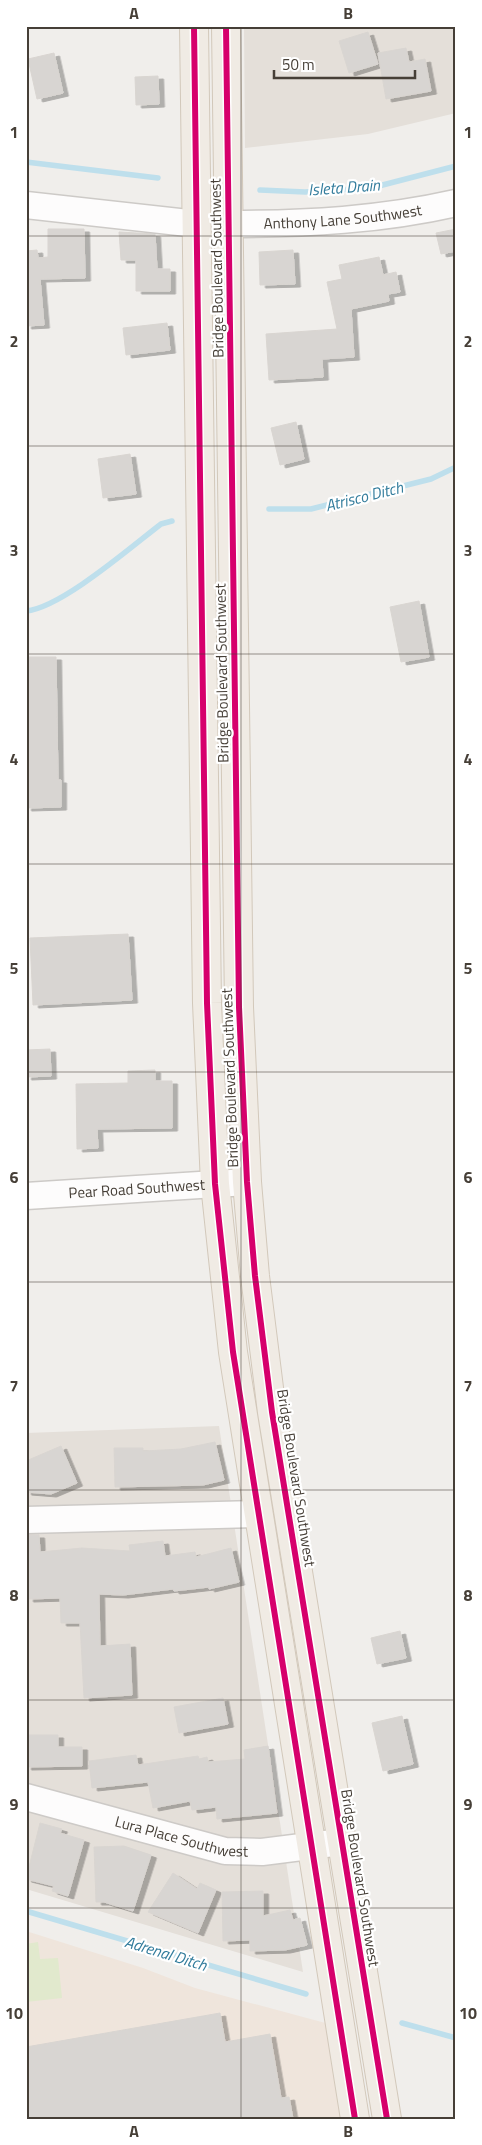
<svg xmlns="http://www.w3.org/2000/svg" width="482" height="2145" viewBox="0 0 482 2145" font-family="'Titillium Web',sans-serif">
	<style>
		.residential { fill: #e4dfd9 }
		.commercial { fill: #efe5dc }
		.green { fill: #e1e9cd }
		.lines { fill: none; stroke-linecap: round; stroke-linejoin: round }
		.stream { stroke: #bedfec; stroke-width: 5.5 }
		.building { fill: #d8d5d2; stroke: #d9d5d1; filter: url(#shadow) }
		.minor-casing { stroke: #cdcac7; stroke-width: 29 }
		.major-casing { stroke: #d2c8ba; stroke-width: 30 }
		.minor { stroke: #fdfcfc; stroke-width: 26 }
		.major { stroke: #f0ebe4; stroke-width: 28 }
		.cycleway-casing { stroke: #fff; stroke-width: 9 }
		.cycleway { stroke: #d6006c; stroke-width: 6 }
		.grid { fill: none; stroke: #463f37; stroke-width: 1; stroke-opacity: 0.55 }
		.labels { text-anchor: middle; stroke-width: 4.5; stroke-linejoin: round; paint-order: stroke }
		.street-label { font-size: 15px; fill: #463f37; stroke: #fff }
		.water-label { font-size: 16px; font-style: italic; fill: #327c9c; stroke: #fff }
		.neatline { fill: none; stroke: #463f37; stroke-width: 2 }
		.grid-label { font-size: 16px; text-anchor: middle; font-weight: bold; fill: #463f37 }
	</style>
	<defs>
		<filter id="shadow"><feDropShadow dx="5.5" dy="3" stdDeviation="0" flood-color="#0004"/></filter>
	</defs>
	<rect width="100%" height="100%" fill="#f0eeeb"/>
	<g class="residential">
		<path d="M244,26H456V113L368,134L245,148Z"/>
		<path d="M219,1426L303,1972L26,1889V1433Z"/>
	</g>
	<path class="commercial" d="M26,1931L143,1968L195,1988L329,2024L342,2119H26Z"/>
	<path class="green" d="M38,1942L40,1959L58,1958L62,1998L26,2002V1944Z"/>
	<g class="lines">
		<g class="stream">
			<path d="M26,162L158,178"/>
			<path d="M260,190L305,192L371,188L456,166"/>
			<path d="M269,509H311L431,479L456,467"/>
			<path d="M26,611C61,608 131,547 161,524L172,521"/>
			<path d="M26,1911L306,1994"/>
			<path d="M402,2023L456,2038"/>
		</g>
	</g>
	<g class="building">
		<path d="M368,32L378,64L349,73L339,41Z"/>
		<path d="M406,48L409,62L425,59L431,91L386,99L378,53Z"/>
		<path d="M54,53L63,93L37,99L28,59Z"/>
		<path d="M158,76L159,104L136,105L135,77Z"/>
		<path d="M48,229H84L85,278L40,279L44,325L26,326V251L37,250L38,258L48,257Z"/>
		<path d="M456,229V251L441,254L436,233Z"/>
		<path d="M119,232L155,234L157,269H170V291H136V260H121Z"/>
		<path d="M293,250L295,284L260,285L259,252Z"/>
		<path d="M379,257L383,275L396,272L400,292L388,294L389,301L351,309L354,357L322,359L323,377L269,380L266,334L337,329L327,282L342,279L339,265Z"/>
		<path d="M167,323L170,350L126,355L123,328Z"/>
		<path d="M296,422L304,459L280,465L271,428Z"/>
		<path d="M130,454L136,494L103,498L98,459Z"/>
		<path d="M419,601L429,657L401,662L390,607Z"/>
		<path d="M26,657H56L58,780H61V807L26,808Z"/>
		<path d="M128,934L132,1000L33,1005L30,938Z"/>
		<path d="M50,1049L51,1076L26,1077V1050Z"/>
		<path d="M155,1070V1081H172V1128L97,1129L98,1148L77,1149L76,1084L128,1083V1071Z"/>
		<path d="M215,1442L224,1480L203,1485L115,1487L114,1448H143V1451L181,1449Z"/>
		<path d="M61,1446L77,1483L51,1494L26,1492V1461Z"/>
		<path d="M26,1535H39L40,1552L82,1548L130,1551L129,1545L163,1541L165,1556L195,1552L196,1557L231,1548L239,1582L209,1589V1587L174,1591L173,1589L123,1595L99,1594L100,1646L130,1644L132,1695L84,1698L80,1623H61L60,1598L28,1599Z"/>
		<path d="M400,1631L406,1658L377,1664L371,1638Z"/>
		<path d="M223,1698L228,1724L179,1733L174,1707Z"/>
		<path d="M402,1716L413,1764L383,1771L372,1723Z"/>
		<path d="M26,1735H58V1747H82V1766L26,1767Z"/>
		<path d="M268,1746L277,1813L217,1819L216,1807L192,1810L190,1801L153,1808L148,1782L92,1788L89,1761L136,1755L138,1765L198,1756L199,1759L207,1757L208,1762L245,1759L244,1750Z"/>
		<path d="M40,1823L62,1829L60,1833L84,1840L68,1896L52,1891L54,1886L26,1879Z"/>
		<path d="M124,1846L151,1855L133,1911L104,1902H96L94,1847Z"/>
		<path d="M173,1873L197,1889L200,1883L216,1890L198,1933L148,1912Z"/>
		<path d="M263,1891V1916L290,1910L293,1920L300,1918L307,1945L285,1950L250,1951V1940L223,1941L222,1892Z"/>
		<path d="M220,2013L225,2042L270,2034L281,2098L289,2097L293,2119H26V2047Z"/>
	</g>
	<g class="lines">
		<g class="minor-casing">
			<g id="minor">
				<path d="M26,205L197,224"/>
				<path id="s1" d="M229,224C306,224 381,220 456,203"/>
				<path id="s2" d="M26,1196L247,1182"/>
				<path d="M26,1520L257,1514"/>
				<path id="s3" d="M26,1797L225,1851L262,1852L341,1842"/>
			</g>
		</g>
		<g class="major-casing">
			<g id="major">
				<path d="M194,26L207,1003L215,1184L233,1352L355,2119"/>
				<path d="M226,26L239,1007L247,1182L255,1276L272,1412L387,2119"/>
			</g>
		</g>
		<use href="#minor" class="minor"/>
		<use href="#major" class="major"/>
		<g class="cycleway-casing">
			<g id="cycleway">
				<path d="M194,26L207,1003L215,1184L233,1352L355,2119"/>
				<path d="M226,26L239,1007L247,1182L255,1276L272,1412L387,2119"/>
			</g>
		</g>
		<use href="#cycleway" class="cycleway"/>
	</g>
	<path class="grid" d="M241,26V2119M26,236H456M26,446H456M26,654H456M26,864H456M26,1072H456M26,1282H456M26,1490H456M26,1700H456M26,1908H456"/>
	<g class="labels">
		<g class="street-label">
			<text dy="5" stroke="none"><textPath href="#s1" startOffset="114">Anthony Lane Southwest</textPath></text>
			<text transform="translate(217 268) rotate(-91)" y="5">Bridge Boulevard Southwest</text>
			<text transform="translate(222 673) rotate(-91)" y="5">Bridge Boulevard Southwest</text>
			<text transform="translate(230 1078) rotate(-92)" y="5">Bridge Boulevard Southwest</text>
			<text dy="5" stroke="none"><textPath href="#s2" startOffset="111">Pear Road Southwest</textPath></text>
			<text transform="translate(296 1478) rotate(81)" y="5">Bridge Boulevard Southwest</text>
			<text dy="5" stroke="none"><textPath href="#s3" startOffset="161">Lura Place Southwest</textPath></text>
			<text transform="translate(360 1878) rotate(81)" y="5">Bridge Boulevard Southwest</text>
		</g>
		<g class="water-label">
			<text transform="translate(344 187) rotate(-4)" y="6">Isleta Drain</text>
			<text transform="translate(364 496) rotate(-14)" y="6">Atrisco Ditch</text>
			<text transform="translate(166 1953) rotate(17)" y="6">Adrenal Ditch</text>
		</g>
	</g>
	<rect width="482" height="2145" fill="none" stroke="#ffffff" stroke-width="55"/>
	<path d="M274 70v8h141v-8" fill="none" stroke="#463f37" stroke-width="2.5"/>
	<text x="282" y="70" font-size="15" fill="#463f37" stroke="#ffffff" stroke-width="4" paint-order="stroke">50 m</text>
	<rect x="28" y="28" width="426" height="2090" class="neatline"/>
	<g class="grid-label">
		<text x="134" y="19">A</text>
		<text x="348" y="19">B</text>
		<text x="14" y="138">1</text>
		<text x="468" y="138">1</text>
		<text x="14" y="347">2</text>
		<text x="468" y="347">2</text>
		<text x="14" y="556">3</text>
		<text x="468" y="556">3</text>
		<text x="14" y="765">4</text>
		<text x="468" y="765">4</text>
		<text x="14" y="974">5</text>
		<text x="468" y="974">5</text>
		<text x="14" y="1183">6</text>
		<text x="468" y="1183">6</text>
		<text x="14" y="1392">7</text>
		<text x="468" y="1392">7</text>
		<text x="14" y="1601">8</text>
		<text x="468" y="1601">8</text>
		<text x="14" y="1810">9</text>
		<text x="468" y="1810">9</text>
		<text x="14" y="2019">10</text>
		<text x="468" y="2019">10</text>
		<text x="134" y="2137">A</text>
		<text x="348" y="2137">B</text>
	</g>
</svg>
